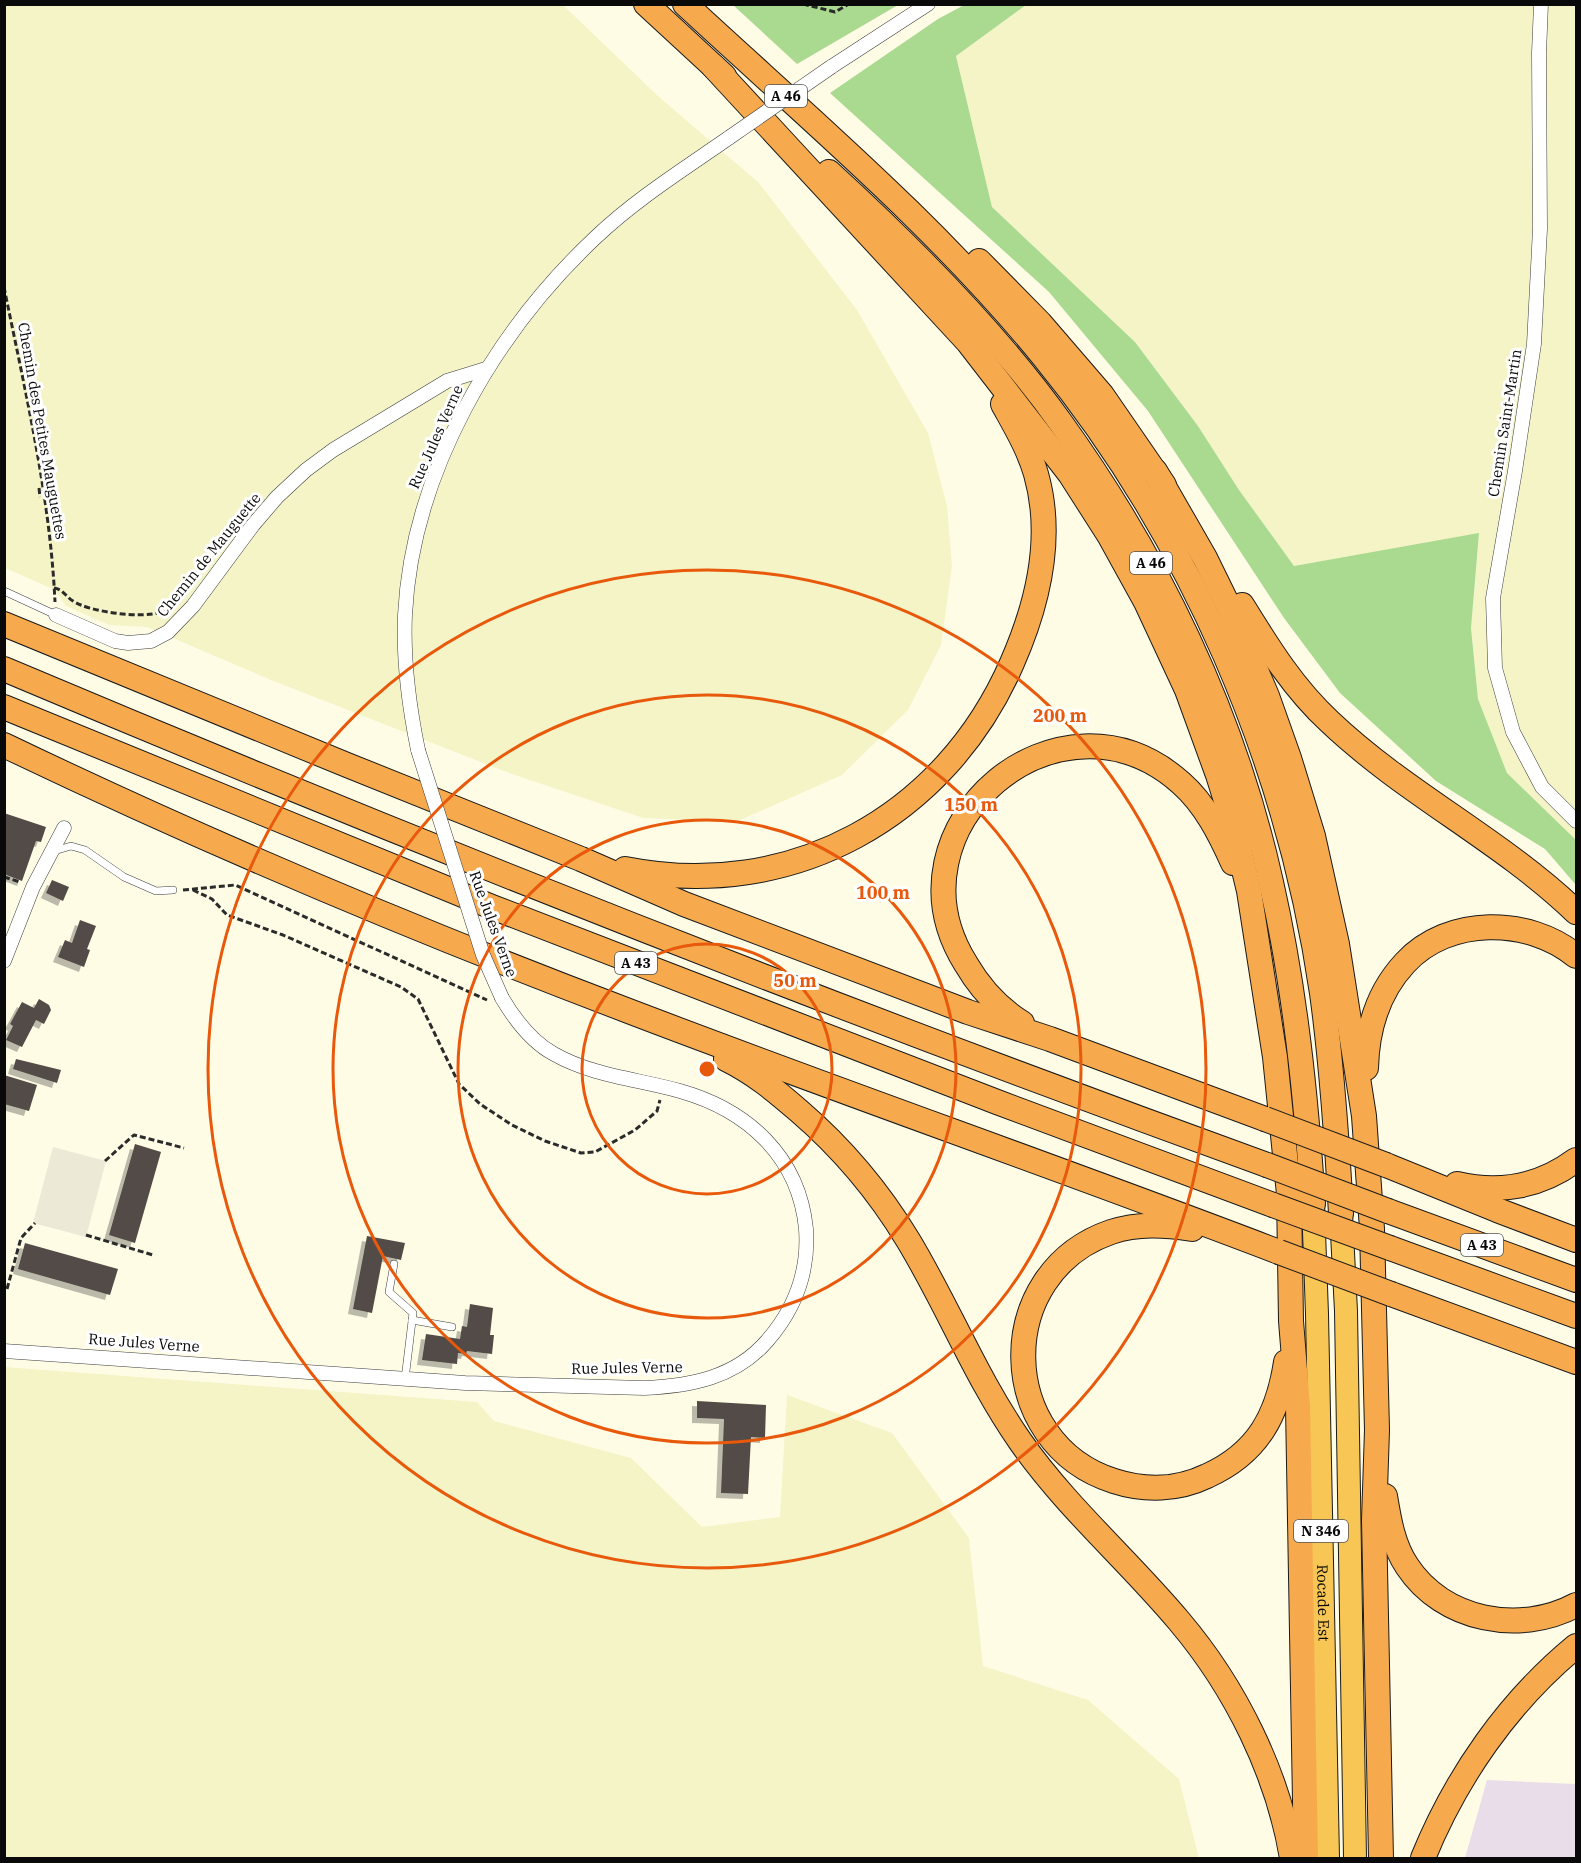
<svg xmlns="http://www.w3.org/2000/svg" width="1581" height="1863" viewBox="0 0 1581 1863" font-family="'IBM Plex Serif',serif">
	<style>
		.industrial { fill: #e9dde9 }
		.farmland { fill: #f4f4c7 }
		.forest { fill: #aad990 }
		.plaza { fill: #ece9d7 }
		.building { fill: #524c46; filter: url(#shadow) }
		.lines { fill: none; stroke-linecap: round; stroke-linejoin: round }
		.service-casing { stroke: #3c3c3c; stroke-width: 8 }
		.minor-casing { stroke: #3c3c3c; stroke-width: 15 }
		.trunk-casing { stroke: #1a1a1a; stroke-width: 24 }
		.motorway-casing { stroke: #1a1a1a; stroke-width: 26 }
		.path { stroke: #2b2b2b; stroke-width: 3; stroke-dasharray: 6 3; stroke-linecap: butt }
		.service { stroke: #fff; stroke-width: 7 }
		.minor { stroke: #fff; stroke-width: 14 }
		.trunk { stroke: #f8c654; stroke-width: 22 }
		.motorway { stroke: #f6aa4d; stroke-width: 24 }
		.minor-bridge-casing { stroke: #3c3c3c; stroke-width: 15; stroke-linecap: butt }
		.motorway-bridge-casing { stroke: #1a1a1a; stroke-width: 26; stroke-linecap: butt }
		.minor-bridge { stroke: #fff; stroke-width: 14 }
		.motorway-bridge { stroke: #f6aa4d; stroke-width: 24 }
		.ring { fill: none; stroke: #e8590c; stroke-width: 3 }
		.labels { text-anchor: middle; stroke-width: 6; stroke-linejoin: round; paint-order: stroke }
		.shield { fill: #fff; stroke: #535353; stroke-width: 1.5 }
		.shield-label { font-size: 14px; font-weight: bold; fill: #090909 }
		.street-label { font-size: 15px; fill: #090909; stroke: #fff }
		.centre { fill: #e8590c; stroke: #fff; stroke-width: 3 }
		.ring-label { font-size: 18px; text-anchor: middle; font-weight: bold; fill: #e8590c; stroke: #fff; stroke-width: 6; stroke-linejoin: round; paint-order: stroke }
	</style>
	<defs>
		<filter id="shadow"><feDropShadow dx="-5" dy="5" stdDeviation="0" flood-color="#0004"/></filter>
	</defs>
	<rect width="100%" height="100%" fill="#fffce6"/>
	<path class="industrial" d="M1487,1780L1576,1784V1858H1465Z"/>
	<g class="farmland">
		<path d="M5,4L563,5L658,96L759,183L857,310L928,433L947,506L952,566L941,645L908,710L842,775L738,821L643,818L509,773L271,680L147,627L109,625L66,606L55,590L5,568Z"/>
		<path d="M1026,5H1576V840L1507,773L1478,699L1471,628L1479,534L1294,566L1239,490L1198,426L1135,342L992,207L956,56Z"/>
		<path d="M4,1367L477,1402L494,1421L631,1458L702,1527L780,1517L787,1395L892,1433L969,1538L983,1666L1088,1700L1179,1779L1199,1858H5Z"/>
	</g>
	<g class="forest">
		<path d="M966,4L1026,5L956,56L992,207L1135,342L1198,426L1239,490L1294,566L1479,533L1471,628L1478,699L1507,773L1576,840V885L1545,849L1436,781L1340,693L1284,618L1148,411L1049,292L830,93L938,19Z"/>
		<path d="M733,5H898L797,64Z"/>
	</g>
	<path class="plaza" d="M53,1147L106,1161L86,1237L33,1223Z"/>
	<g class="building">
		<path d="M4,813L46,827L41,842L36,841L22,881L4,874Z"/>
		<path d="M52,880L69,887L63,901L46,893Z"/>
		<path d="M80,920L96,926L87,949L90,950L84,967L58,957L65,940L72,943Z"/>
		<path d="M39,999L49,1005L51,1010L44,1024L36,1020L22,1047L6,1040L13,1026L10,1024L22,1002L34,1008Z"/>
		<path d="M16,1059L61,1070L57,1083L13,1069Z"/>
		<path d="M4,1075L37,1085L29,1111L4,1104Z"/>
		<path d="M135,1144L161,1152L135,1243L109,1235Z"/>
		<path d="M367,1236L405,1243L401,1260L383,1256L372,1313L353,1309Z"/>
		<path d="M25,1243L118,1269L110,1295L18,1269Z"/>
		<path d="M470,1304L493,1308L490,1335H494L492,1354L467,1351L466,1354L458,1353L457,1364L422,1360L426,1334L460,1339L462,1326L467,1327Z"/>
		<path d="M697,1401L766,1405L765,1438L751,1437L748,1494L721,1493L724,1419L697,1418Z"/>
	</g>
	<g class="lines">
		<g class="service-casing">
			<g id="service">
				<path d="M4,591L56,615"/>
				<path d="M54,851L71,846L85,850L124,877L156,891L173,890"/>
				<path d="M394,1264L389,1292L413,1313L405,1379"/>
				<path d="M412,1320L452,1327"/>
			</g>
		</g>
		<g class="minor-casing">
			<g id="minor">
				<path d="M1541,4L1539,53L1540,229L1534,344L1515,471L1493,598L1495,668L1513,732L1542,787L1576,821"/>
				<path d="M831,67L928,4"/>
				<path d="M56,615L115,641L128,643L151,641L168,632L193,606L253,525L277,497L306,470L333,450L447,381L486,369"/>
				<path d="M418,750C409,706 403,660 405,615C412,473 494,333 595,238C636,199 684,169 730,137"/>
				<path d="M4,961L33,887L64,828"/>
				<path d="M4,1351L465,1383L644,1388C690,1386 735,1378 767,1341C795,1309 809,1271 806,1229C799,1156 747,1110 680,1091C637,1079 593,1076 554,1054C532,1042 515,1020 502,998"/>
			</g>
		</g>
		<g class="trunk-casing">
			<g id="trunk">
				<path id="s1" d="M1313,1204L1317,1314L1328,1858"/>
				<path d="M1341,1214L1346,1311L1355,1858"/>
			</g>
		</g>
		<g class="motorway-casing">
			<g id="motorway">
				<path d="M646,4L724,76"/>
				<path d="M685,4C808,118 937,226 1043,356C1191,537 1288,761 1322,993C1332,1066 1337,1140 1341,1214"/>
				<path d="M713,66L968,342L1070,474L1109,535L1146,602L1187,690L1218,775L1232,820L1249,891L1275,1057L1289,1194L1291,1321L1298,1407L1306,1858"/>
				<path d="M829,172C911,247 997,333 1061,423C1160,561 1234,716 1271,882C1295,988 1306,1095 1313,1204"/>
				<path d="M979,261L1040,323L1102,395L1164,485"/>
				<path d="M1155,471L1205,558L1229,607L1267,696L1289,758L1313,836L1337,944L1364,1116L1372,1229L1377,1430L1374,1520L1381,1858"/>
				<path d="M1242,605C1268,647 1293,688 1330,722C1406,794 1501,840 1576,912"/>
				<path d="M4,624L347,765L581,859L684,904L968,1012L1050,1039L1265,1119"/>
				<path d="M4,669C421,845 842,1011 1267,1165"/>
				<path d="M4,707L492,907L997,1102L1273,1205"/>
				<path d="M4,745C208,843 415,930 626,1010C843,1093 1062,1169 1279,1252"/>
				<path d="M625,869C791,902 945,817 1012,663C1038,604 1054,537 1036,474C1029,449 1015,426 1003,404"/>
				<path d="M1022,1023C998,1008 980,988 966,964C880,827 1060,675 1181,783C1205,804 1220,834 1233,863"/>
				<path d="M726,1059C753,1072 776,1091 799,1111C842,1148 879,1192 908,1240C948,1306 976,1378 1020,1441C1066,1507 1128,1560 1179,1621C1235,1687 1278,1773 1292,1858"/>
				<path d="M1366,1068C1367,1029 1378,992 1405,963C1448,916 1529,917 1576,956"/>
				<path d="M1386,1165L1497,1210L1576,1240"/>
				<path d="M1457,1184C1500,1194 1541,1186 1576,1160"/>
				<path d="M1388,1211L1576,1280"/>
				<path d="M1192,1229C1165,1225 1138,1223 1111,1232C992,1273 995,1443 1114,1481C1145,1491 1178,1490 1207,1476C1258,1453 1278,1415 1286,1362"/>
				<path d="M1390,1248L1576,1316"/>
				<path d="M1391,1294L1576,1362"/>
				<path d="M1385,1496C1389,1520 1393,1545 1407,1566C1443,1621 1520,1635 1576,1605"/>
				<path d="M1423,1858C1456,1777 1508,1702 1576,1646"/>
			</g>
		</g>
		<g class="path">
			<path d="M803,4L835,12L849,4"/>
			<path d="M4,287C25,391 50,495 55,602"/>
			<path d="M39,488L40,497"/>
			<path d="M54,588C63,589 66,597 73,601C89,612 143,619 161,612C166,609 171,604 176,600"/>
			<path d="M4,877L20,882"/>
			<path d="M183,890L235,885L487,1000"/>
			<path d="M193,890L212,899L227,915L283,935L401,987L418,999L459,1084L480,1104L512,1125L545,1141L581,1153L595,1152L635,1130L657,1111L660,1100"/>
			<path d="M105,1161L134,1135L184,1148"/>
			<path d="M86,1235L153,1255"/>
			<path d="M7,1289L21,1238L35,1223"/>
		</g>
		<use href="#service" class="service"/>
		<use href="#minor" class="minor"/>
		<use href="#trunk" class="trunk"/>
		<use href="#motorway" class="motorway"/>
		<g class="minor-bridge-casing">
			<g id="minor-bridge">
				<path d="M730,137L831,67"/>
				<path d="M418,750L483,955L502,998"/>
			</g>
		</g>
		<g class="motorway-bridge-casing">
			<g id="motorway-bridge">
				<path d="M1265,1119L1386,1165"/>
				<path d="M1267,1165L1388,1211"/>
				<path d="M1273,1205L1390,1248"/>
				<path d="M1279,1252L1391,1294"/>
			</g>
		</g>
		<use href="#minor-bridge" class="minor-bridge"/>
		<use href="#motorway-bridge" class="motorway-bridge"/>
	</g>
	<g class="ring">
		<circle cx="707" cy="1069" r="125"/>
		<circle cx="707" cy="1069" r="249"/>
		<circle cx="707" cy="1069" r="374"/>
		<circle cx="707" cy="1069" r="499"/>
	</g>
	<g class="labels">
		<g class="shield">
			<rect x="765" y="85" width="42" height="22" rx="4.5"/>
			<rect x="1130" y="552" width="42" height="22" rx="4.5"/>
			<rect x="615" y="952" width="42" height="22" rx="4.5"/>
			<rect x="1461" y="1234" width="42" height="22" rx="4.5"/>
			<rect x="1294" y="1520" width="54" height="22" rx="4.5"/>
		</g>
		<g class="shield-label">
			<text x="786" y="101">A 46</text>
			<text x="1151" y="568">A 46</text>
			<text x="636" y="968">A 43</text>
			<text x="1482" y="1250">A 43</text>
			<text x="1321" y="1536">N 346</text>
		</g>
		<g class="street-label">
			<text transform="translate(1505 423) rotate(-81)" y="5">Chemin Saint-Martin</text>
			<text transform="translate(42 431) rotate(80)" y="5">Chemin des Petites Mauguettes</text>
			<text transform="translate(436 437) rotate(-66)" y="5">Rue Jules Verne</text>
			<text transform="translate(209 555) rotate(-51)" y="5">Chemin de Mauguette</text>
			<text transform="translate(493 924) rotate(70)" y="5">Rue Jules Verne</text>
			<text transform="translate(144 1343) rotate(4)" y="5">Rue Jules Verne</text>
			<text transform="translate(627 1368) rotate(-1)" y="5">Rue Jules Verne</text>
			<text dy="5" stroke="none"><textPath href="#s1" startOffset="399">Rocade Est</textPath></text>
		</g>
	</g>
	<circle cx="707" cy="1069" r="9" class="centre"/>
	<g class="ring-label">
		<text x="1060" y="722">200 m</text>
		<text x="971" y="811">150 m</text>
		<text x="883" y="899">100 m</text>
		<text x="795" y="987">50 m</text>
	</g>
	<rect width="1581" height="1863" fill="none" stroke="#090909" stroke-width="12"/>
</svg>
